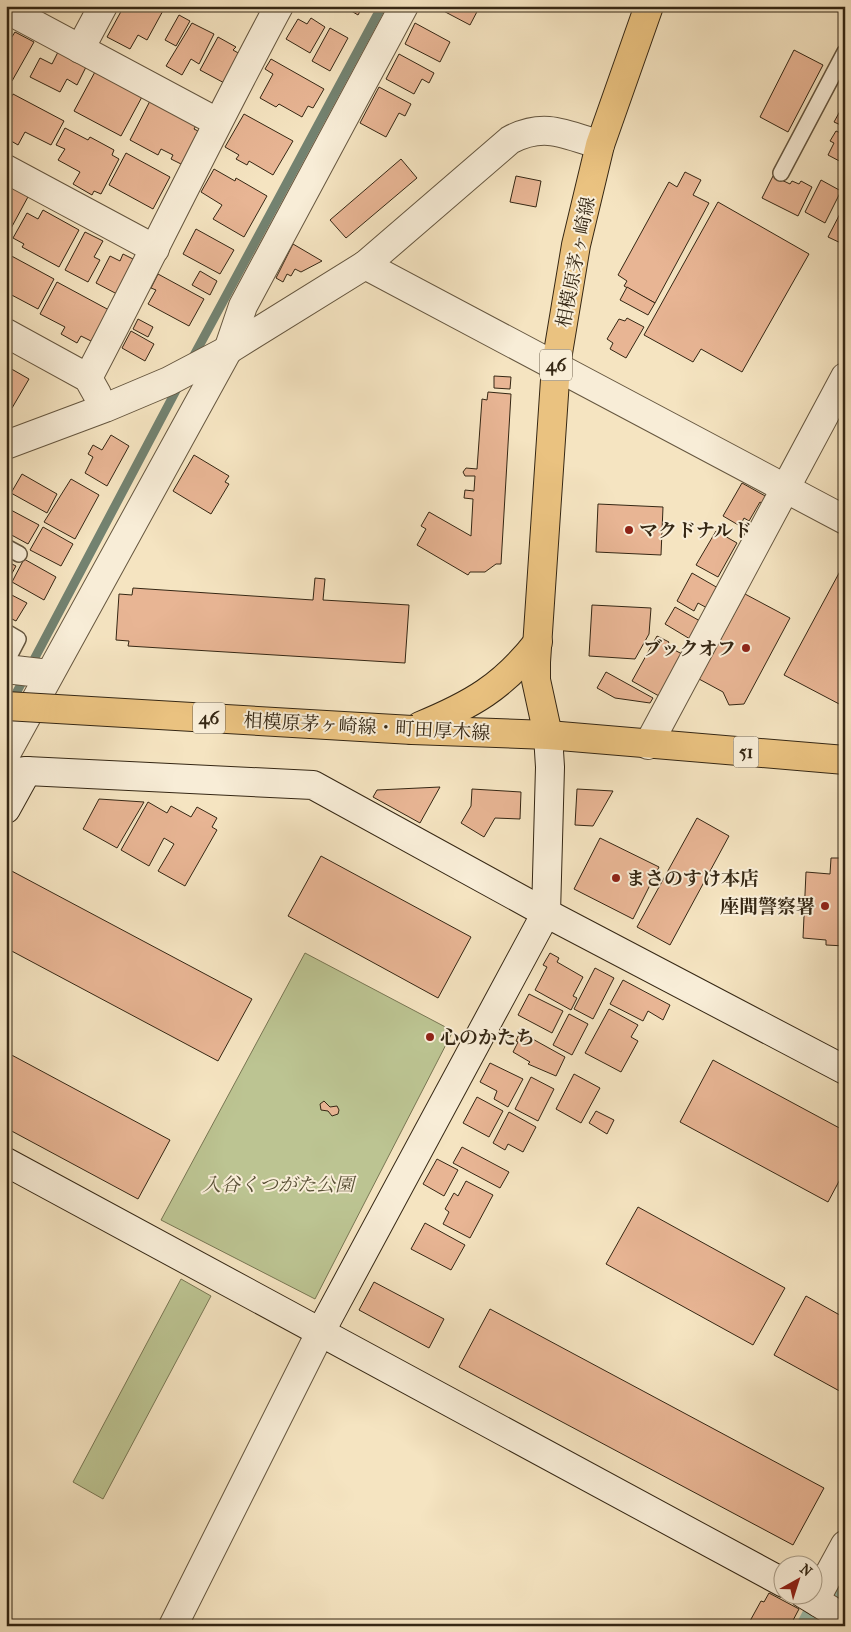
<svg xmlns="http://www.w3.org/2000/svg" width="851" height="1632" viewBox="0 0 851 1632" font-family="'IM FELL French Canon','Noto Serif JP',serif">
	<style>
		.green { fill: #bcc492; stroke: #787653 }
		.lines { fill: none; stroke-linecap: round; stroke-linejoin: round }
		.stream { stroke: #738270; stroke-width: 9 }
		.canal { stroke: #9dbfad; stroke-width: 30 }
		.building { fill: #e8b594; stroke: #352714 }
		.lane-casing { stroke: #65563f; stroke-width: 18 }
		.street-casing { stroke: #65563f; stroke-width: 30 }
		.secondary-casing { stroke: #352714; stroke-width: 30 }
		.primary-casing { stroke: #352714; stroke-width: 30 }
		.lane { stroke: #f8edd7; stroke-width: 15 }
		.street { stroke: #f8edd7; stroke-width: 28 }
		.secondary { stroke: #f8edd7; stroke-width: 28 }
		.primary { stroke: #eac280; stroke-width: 28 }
		.primary-bridge-casing { stroke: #352714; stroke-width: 30; stroke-linecap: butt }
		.primary-bridge { stroke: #eac280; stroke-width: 28 }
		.poi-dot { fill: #8f2418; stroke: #f8edd7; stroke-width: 2 }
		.labels { text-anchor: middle; stroke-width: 4; stroke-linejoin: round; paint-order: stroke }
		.shield { fill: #f8edd7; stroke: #70624e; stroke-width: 1 }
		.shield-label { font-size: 18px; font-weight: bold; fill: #352714 }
		.street-label { font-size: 19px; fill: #352714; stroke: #f8edd7 }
		.poi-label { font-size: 19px; font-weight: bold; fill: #352714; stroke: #f8edd7; text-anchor: start }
		.park-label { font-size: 19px; font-style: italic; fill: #574e34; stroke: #f8edd7 }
	</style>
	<rect width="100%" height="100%" fill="#f5e4c1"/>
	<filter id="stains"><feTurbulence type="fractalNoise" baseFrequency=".004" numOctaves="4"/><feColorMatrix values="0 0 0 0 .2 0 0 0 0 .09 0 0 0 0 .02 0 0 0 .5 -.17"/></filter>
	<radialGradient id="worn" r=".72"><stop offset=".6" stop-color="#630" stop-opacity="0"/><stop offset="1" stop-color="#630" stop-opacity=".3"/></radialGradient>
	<g class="green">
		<path d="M305,953L453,1031L315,1299L161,1220Z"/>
		<path d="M181,1279L211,1296L103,1499L73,1482Z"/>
	</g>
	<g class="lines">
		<g class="stream">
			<path d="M191,361L382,6"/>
			<path d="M11,703L180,383"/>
		</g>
		<path class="canal" d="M812,1626L835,1582"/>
	</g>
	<g class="building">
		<path d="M124,6L165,7L147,40L138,35L130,49L107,37Z"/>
		<path d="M222,6H234L231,11Z"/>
		<path d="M247,6H261L258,12Z"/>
		<path d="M343,6H363L358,15Z"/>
		<path d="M434,6H480L470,25Z"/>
		<path d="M179,15L190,21L176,46L165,40Z"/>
		<path d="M311,18L325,27L310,53L286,39L298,19L307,24Z"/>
		<path d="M192,23L214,34L199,64L191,59L182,75L166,66Z"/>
		<path d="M415,23L450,42L440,62L405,44Z"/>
		<path d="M330,28L348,38L330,71L312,61Z"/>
		<path d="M15,32L34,42L12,81L6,78V42L8,43Z"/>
		<path d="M218,37L236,47L233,50L240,54L228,85L200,70Z"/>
		<path d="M59,50L87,65L77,85L67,79L60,92L30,77L40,58L52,64Z"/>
		<path d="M794,50L823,65L788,132L760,117Z"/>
		<path d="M399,54L434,73L429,83L422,79L414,94L386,79Z"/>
		<path d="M271,59L324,89L313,108L308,106L302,117L279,104L276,107L260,98L273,74L265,69Z"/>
		<path d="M96,70L143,95L121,136L74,111Z"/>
		<path d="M379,87L411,104L405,116L399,113L386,137L360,123Z"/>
		<path d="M13,94L64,121L51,145L25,132L18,145L6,138V107Z"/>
		<path d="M151,99L197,124L194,129L202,133L185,166L171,159L173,155L161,149L158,155L130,140Z"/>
		<path d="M845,102V127L834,122Z"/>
		<path d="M244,114L293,141L273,175L249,161L247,165L236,159L239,155L225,147Z"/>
		<path d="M65,128L88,140L90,137L114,150L112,155L119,159L101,194L94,191L92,195L73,184L80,172L58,160L65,149L56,145Z"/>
		<path d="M836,131L845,135V164L828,155L834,143L830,141Z"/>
		<path d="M126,153L170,177L153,209L109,185Z"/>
		<path d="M401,159L417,178L346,238L330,220Z"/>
		<path d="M214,169L235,181L236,178L267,196L244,237L213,219L222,205L201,192Z"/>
		<path d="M685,172L701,180L693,195L709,203L655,303L624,286L627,281L618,275L669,182L677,187Z"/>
		<path d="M516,176L541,181L536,207L510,202Z"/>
		<path d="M773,176L790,184L792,181L799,184L801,181L812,187L798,216L762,198Z"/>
		<path d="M821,180L841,191L825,223L805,212Z"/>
		<path d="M8,184L29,195L9,232L6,231Z"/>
		<path d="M718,202L809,254L742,372L701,349L693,362L644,335Z"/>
		<path d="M844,206H845V245L828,237Z"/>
		<path d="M43,210L79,230L59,267L22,247L24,244L13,238L27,213L38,219Z"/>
		<path d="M196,229L234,250L220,274L183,254Z"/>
		<path d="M85,232L103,241L94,257L100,260L88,282L65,270Z"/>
		<path d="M293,244L322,261L301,272L295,269L291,276L287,274L283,282L276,278Z"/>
		<path d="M6,253L54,279L38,309L6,292Z"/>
		<path d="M123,254L135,260L117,294L96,283L110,256L120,261Z"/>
		<path d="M200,271L217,281L210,295L192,285Z"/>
		<path d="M158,274L204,299L189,326L148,304L156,290L151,288Z"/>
		<path d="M57,282L109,310L91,341L81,336L77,343L61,334L65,327L40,314Z"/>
		<path d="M627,287L655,303L648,315L620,300Z"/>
		<path d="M627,318L644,327L626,358L610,349L613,343L607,339L619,319L625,321Z"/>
		<path d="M138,319L153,327L148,337L133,329Z"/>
		<path d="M131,331L154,344L145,361L122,348Z"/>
		<path d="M6,358L8,367L29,379L12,408L6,404Z"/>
		<path d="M494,376L511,377L510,389L494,388Z"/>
		<path d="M488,392L511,394L501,564H496L485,572H470L468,575L417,545L426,529L421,526L429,512L471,536L473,499L464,498L465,490L474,491L475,476H465L463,472L466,468L477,469L482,399L487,400Z"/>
		<path d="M111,435L129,446L107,486L85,473L93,457L88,454L93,445L102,450Z"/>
		<path d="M194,455L229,476L225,482L229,484L211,514L173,491Z"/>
		<path d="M22,474L57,494L47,513L11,493Z"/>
		<path d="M71,479L99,495L75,539L44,522Z"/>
		<path d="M742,483L767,497L763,504L760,502L749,521L744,518L740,526L723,516Z"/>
		<path d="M598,504L663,507L661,555L596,552Z"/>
		<path d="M9,509L39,525L28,544L6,532V513Z"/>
		<path d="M43,527L73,544L61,566L30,550Z"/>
		<path d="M716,531L737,543L718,577L696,565Z"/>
		<path d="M24,559L56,577L44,600L12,582Z"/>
		<path d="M6,561L16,566L6,584Z"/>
		<path d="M845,562V703L843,706L784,675Z"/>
		<path d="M692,573L718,588L707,608L698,603L694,611L677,601Z"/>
		<path d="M315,578L325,579L323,600L409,605L405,663L128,646L129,641L116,640L119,594L132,595L133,588L313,600Z"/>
		<path d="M6,592L27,603L16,621L6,616Z"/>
		<path d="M745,594L790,618L744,704L729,705L723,692L699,679Z"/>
		<path d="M592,605L651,608L649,634L635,659L589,656Z"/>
		<path d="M675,607L700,621L690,639L665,624Z"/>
		<path d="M657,636L669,642L667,646L682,654L659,696L632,681Z"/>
		<path d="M606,672L653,698L650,703L615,698L597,688Z"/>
		<path d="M440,787L420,823L373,797L377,790Z"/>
		<path d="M472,789L521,792L520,819L495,818L484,837L461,823L471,806Z"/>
		<path d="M577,789L613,791L593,826L575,825Z"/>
		<path d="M99,799L144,802L117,848L83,829Z"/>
		<path d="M148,802L167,813L171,806L191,817L197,807L217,818L212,827L217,830L185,886L158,871L174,844L164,838L149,866L121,850Z"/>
		<path d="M697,818L729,836L670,945L637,927Z"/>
		<path d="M600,838L659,867L633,919L574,889Z"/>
		<path d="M321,856L471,937L438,998L288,916Z"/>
		<path d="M831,858H845V946L826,945V940L803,938L806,872L830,874Z"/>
		<path d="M6,868L252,999L218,1061L6,948Z"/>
		<path d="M550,953L559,958L557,962L583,977L573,996L577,998L571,1010L535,990L547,967L543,965Z"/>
		<path d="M595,968L614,978L593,1019L574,1009Z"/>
		<path d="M623,980L670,1005L663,1020L648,1011L643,1021L610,1004Z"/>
		<path d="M529,994L563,1011L552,1033L518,1015Z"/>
		<path d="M609,1009L638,1025L631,1037L638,1041L621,1072L585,1053Z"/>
		<path d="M569,1014L588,1024L572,1055L553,1045Z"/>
		<path d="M520,1032L565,1057L556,1076L528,1064L530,1062L513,1052L518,1042L516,1041Z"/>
		<path d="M6,1052L170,1140L138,1199L6,1128Z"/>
		<path d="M713,1060L845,1131V1170L828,1202L680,1122Z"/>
		<path d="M490,1063L523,1079L508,1107L494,1099L497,1091L480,1082Z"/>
		<path d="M574,1074L600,1088L581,1123L556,1109Z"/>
		<path d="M531,1077L554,1089L538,1121L515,1109Z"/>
		<path d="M477,1097L503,1111L489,1137L463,1123Z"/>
		<path d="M324,1101L330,1107L337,1106L339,1110L338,1114L332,1116L328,1111L321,1110L320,1104Z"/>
		<path d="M596,1111L614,1120L607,1134L589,1123Z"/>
		<path d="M509,1112L536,1127L523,1152L508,1144L505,1150L493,1143Z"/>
		<path d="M462,1147L509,1172L500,1188L453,1163Z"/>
		<path d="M437,1159L458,1170L444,1196L423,1184Z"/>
		<path d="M466,1181L493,1195L470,1238L443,1224L449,1212L445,1209L454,1193L458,1196Z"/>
		<path d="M638,1207L785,1288L753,1345L606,1264Z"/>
		<path d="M425,1223L465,1245L451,1270L411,1249Z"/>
		<path d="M374,1282L444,1319L429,1348L359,1310Z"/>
		<path d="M806,1296L845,1318V1394L774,1355Z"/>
		<path d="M490,1309L824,1488L793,1545L459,1367Z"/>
		<path d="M769,1593L799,1609L790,1626H760L750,1621L761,1601L764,1602Z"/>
	</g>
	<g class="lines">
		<g class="lane-casing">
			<g id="lane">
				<path d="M781,173L845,52"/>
				<path d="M6,547L19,554"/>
				<path d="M6,632L18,639L6,662"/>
			</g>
		</g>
		<g class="street-casing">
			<g id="street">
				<path d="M6,9L217,122"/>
				<path d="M80,49L103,6"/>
				<path d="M6,169L155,249"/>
				<path d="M365,265L845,520"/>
				<path d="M6,333L88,378L97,394"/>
				<path d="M88,378C153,254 213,129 279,6"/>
				<path d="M6,445L105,408L169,381L228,350L365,265L510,140C544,122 565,134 600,145"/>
				<path d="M6,669L49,674"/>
				<path d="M648,745L845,377"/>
				<path d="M6,754L228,350L243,306L404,6"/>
				<path d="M815,1600L845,1545"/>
				<path d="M819,1603L845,1619"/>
				<path d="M173,1626L321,1331"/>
			</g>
		</g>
		<g class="secondary-casing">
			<g id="secondary">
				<path d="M6,773L27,771L313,785L546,913L845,1070"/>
				<path d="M6,809L27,771"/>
				<path d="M6,1162L784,1583"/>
				<path d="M321,1331L546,913L550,767L548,735"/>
				<path d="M804,1594L819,1603"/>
			</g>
		</g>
		<g class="primary-casing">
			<g id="primary">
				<path d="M420,726C471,705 503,687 538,642"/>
				<path d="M412,730L548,735L845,760"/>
				<path d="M548,735L536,680V662L556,365L576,245L600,145L649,6"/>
			</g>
		</g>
		<use href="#lane" class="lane"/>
		<use href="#street" class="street"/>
		<use href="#secondary" class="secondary"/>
		<use href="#primary" class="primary"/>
		<g class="primary-bridge-casing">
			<path id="primary-bridge" d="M6,706L412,730"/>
		</g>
		<use href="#primary-bridge" class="primary-bridge"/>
	</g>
	<g class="poi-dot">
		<circle cx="629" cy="530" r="5"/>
		<circle cx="746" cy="648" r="5"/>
		<circle cx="616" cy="878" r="5"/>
		<circle cx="825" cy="906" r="5"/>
		<circle cx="430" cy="1037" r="5"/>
	</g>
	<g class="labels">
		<g class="shield">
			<rect x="540" y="349.5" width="32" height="31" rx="4"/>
			<rect x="193" y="702.5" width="32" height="31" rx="4"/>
			<rect x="733.5" y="736.5" width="25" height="31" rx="4"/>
		</g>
		<g class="shield-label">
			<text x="556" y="371">46</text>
			<text x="209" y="724">46</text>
			<text x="746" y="758">51</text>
		</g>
		<g class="street-label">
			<text transform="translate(575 262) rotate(-79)" y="7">相模原茅ヶ崎線</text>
			<text transform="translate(367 726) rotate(3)" y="7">相模原茅ヶ崎線・町田厚木線</text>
		</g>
		<g class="poi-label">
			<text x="639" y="537">マクドナルド</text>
			<text x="736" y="655" text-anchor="end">ブックオフ</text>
			<text x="626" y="885">まさのすけ本店</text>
			<text x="815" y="913" text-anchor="end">座間警察署</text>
			<text x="440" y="1044">心のかたち</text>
		</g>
		<g class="park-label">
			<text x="278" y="1191">入谷くつがた公園</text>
		</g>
	</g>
	<rect width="851" height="1632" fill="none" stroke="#f5e4c1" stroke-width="25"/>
	<rect x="8" y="8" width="836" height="1617" fill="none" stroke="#352714" stroke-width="2.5"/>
	<rect x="12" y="12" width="826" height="1607" fill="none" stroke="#352714"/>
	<g transform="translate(798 1580) rotate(39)"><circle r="24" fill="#f8edd7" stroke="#aa9e89"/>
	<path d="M0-4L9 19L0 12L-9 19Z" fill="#8f2418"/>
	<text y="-8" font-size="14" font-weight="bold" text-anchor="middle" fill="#352714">N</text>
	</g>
	<rect width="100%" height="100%" filter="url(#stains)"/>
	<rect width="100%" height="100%" fill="url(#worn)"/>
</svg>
